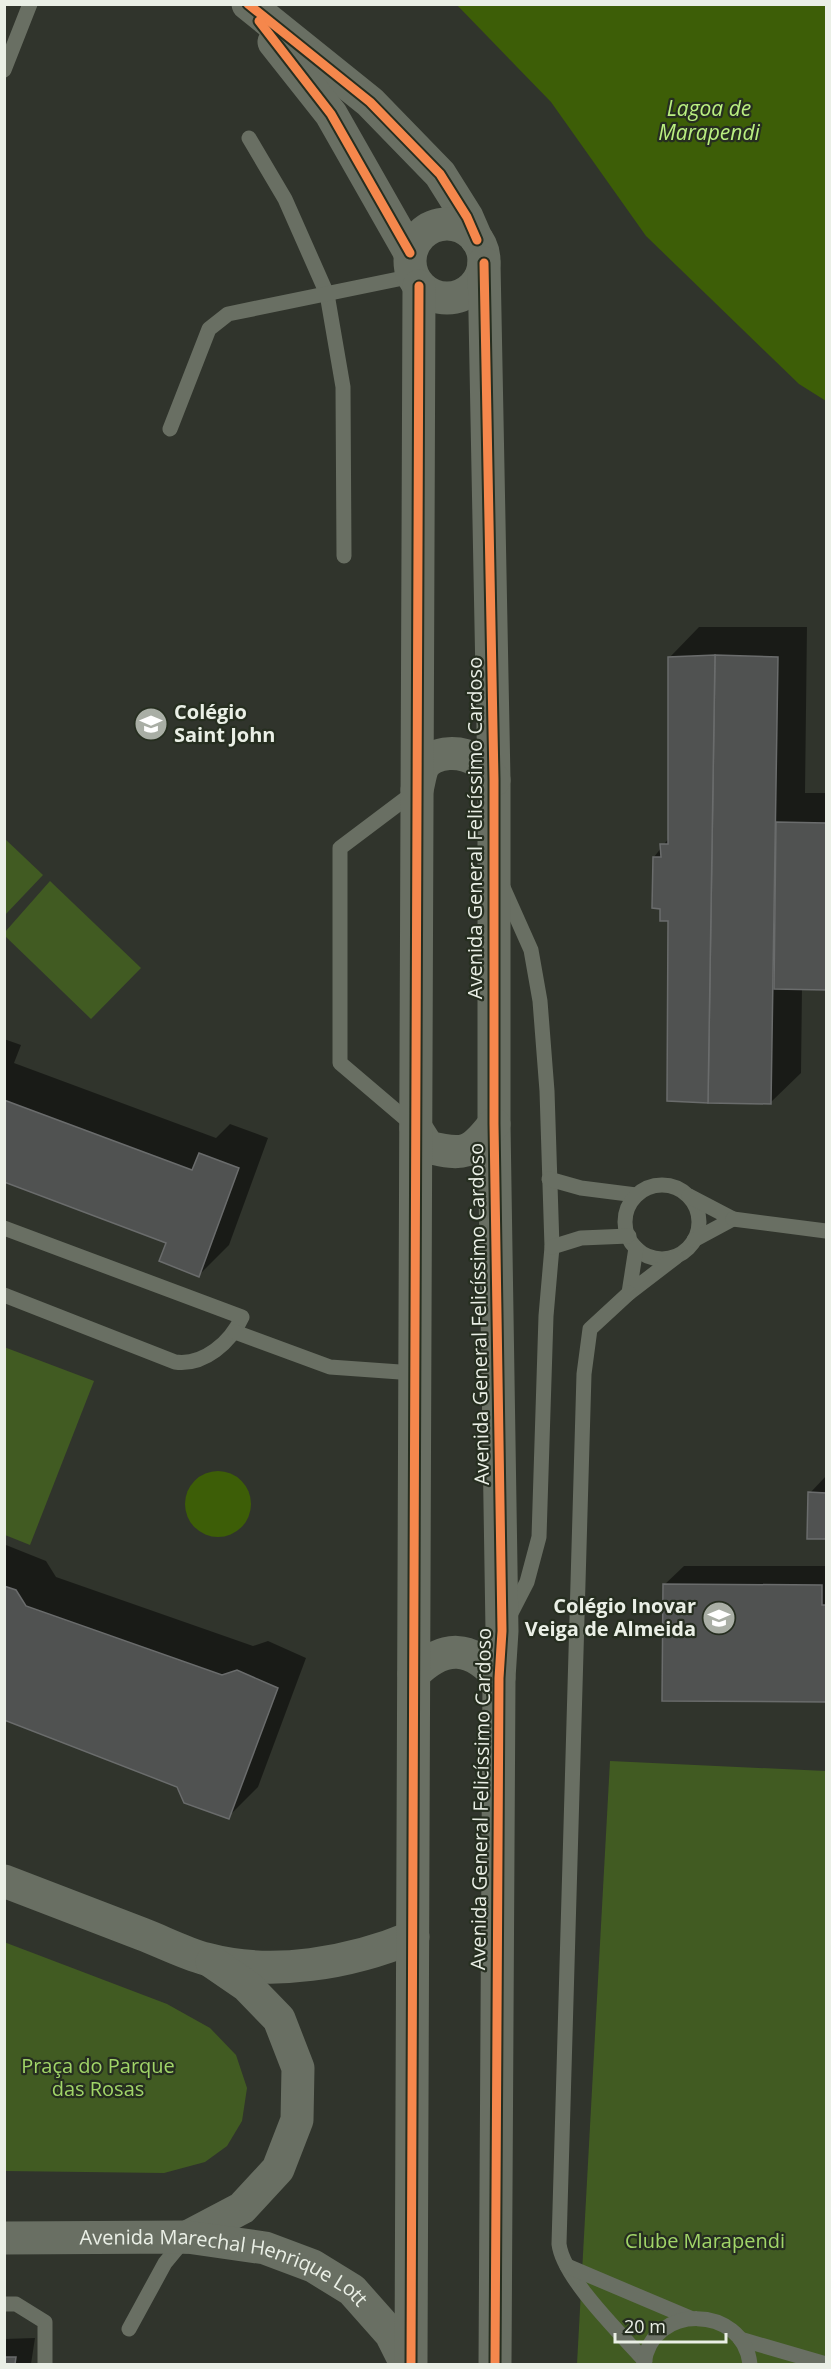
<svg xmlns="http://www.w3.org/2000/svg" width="831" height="2369" viewBox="0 0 831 2369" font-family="'Open Sans',sans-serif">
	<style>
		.green { fill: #415b22 }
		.water { fill: #3d5e07 }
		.shadow { fill: #0007 }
		.building { fill: #505251; stroke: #6a6c6c; stroke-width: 1.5 }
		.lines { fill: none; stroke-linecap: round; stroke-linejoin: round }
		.service { stroke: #696f63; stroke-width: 15 }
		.tertiary { stroke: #696f63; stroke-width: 33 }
		.cycleway-casing { stroke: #262e20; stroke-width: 13 }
		.cycleway { stroke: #f5874c; stroke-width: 9 }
		.labels { text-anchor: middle; stroke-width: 4.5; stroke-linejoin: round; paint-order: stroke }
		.poi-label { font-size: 20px; font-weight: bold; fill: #eaefe6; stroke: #262e20; text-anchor: start }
		.street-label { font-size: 20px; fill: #eaefe6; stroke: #262e20 }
		.park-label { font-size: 20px; fill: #a1d568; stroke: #262e20 }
		.water-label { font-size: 21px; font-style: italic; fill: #baef81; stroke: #262e20 }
	</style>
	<rect width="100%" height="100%" fill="#30342c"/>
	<g class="green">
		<path d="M4,838L43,875L5,915H4Z"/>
		<path d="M50,881L141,968L91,1019L5,936V932Z"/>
		<path d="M4,1347L94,1381L30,1545L5,1535Z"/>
		<path d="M610,1761L826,1771V2364H577Z"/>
		<path d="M4,1942L167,2004L210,2028L236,2055L247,2088L242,2121L227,2146L205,2162L164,2173L5,2171Z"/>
	</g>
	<g class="water">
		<path d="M457,5H826V401L799,384L646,236L551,102Z"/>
		<circle cx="218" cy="1504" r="33"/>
	</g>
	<g class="shadow">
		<path d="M699,627H807L805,793H826V989L802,988L801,1073L771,1102L654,857L669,838L670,657Z"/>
		<path d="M4,1039L21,1045L14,1063L216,1138L230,1124L268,1138L229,1245L199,1275L168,1242L4,1181Z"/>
		<path d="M826,1476V1537H809L810,1493Z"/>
		<path d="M6,1545L46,1561L56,1577L253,1646L268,1641L306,1658L258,1787L228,1817L179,1786L4,1719Z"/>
		<path d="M684,1566H826V1701L664,1699V1585Z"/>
		<path d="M35,2338L31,2364H4V2339Z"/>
	</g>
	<g class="building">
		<path d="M715,655L778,657L771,1104L708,1103Z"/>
		<path d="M715,655L708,1103L667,1101L668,921H660V909L652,908L653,857H661L660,844H668V657Z"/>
		<path d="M776,822L826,823V990L774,989Z"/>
		<path d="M4,1100L192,1170L199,1153L239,1168L199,1277L159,1261L166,1243L4,1182Z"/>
		<path d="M808,1492L826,1493V1539H807Z"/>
		<path d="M663,1584L822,1585V1605H826V1702L662,1701Z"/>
		<path d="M4,1586L16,1590L26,1606L222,1675L237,1670L278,1688L229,1819L184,1803L177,1787L4,1720Z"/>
		<path d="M4,2357H16L15,2364H4Z"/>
	</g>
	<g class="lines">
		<g class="service">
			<path d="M4,70L30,4"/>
			<path d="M249,138L285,199L327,294L343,387L344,556"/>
			<path d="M170,429L209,329L228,314L413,276"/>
			<path d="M502,885L531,950L540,1001L547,1091L552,1247L546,1316L539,1537L527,1582L510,1615"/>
			<path d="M414,1126L340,1063V848L417,790"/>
			<path d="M549,1179L581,1188L636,1195"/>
			<circle cx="662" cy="1222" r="37"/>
			<path d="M689,1196L733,1219L694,1240"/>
			<path d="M733,1219L826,1231"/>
			<path d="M4,1228L242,1317C231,1342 204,1366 175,1362L4,1295"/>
			<path d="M552,1247L581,1238L629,1236"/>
			<path d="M636,1248L629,1293L676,1257"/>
			<path d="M629,1293L590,1329L584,1374L559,2244C563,2278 621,2334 645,2361"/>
			<path d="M235,1332L330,1367L414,1373"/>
			<path d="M567,2266L690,2318"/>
			<path d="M4,2304H16L45,2322V2364"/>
			<path d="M129,2329L165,2263L184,2240"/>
			<path d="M740,2339L826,2364"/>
			<path d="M644,2364C651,2303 743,2304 750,2364"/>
		</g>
		<g class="tertiary">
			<path d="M248,4L370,102L440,174L467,217L477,240"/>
			<path d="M274,42L331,114L410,253"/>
			<circle cx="447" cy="261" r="37"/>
			<path d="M484,263L494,780V1124L502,1631L499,1678L495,2364"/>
			<path d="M417,790C419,783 420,773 423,767C432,750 465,750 478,762C484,767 489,774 494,780"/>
			<path d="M416,1128L428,1147C464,1156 471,1154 494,1124"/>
			<path d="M414,1674C444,1644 471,1645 499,1678"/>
			<path d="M4,1881C50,1899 96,1916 142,1934C163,1942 184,1953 206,1959C272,1977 351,1963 413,1937"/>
			<path d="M187,2237L242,2208L278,2169L297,2120L298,2068L279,2019L247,1986L212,1962"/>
			<path id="s1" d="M4,2238L187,2237L265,2248L313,2266L352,2290L391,2334L406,2364"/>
			<path d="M411,2364L419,286"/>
		</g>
		<g class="cycleway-casing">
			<g id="cycleway">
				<path d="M248,4L370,102L440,174L467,217L477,240"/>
				<path d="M259,21L331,114L410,253"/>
				<path d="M484,263L494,780V1124L502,1631L499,1678L495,2364"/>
				<path d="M411,2364L419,286"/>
			</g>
		</g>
		<use href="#cycleway" class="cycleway"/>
	</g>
	<defs>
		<g id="school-disc" transform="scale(1.725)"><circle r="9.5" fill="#a9aea5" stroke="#262e20"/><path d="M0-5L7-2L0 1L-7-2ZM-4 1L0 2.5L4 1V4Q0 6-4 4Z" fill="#fff"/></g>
	</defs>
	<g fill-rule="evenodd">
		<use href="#school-disc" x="151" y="724"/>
		<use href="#school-disc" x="719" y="1618"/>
	</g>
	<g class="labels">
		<g class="poi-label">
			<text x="174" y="719">Colégio<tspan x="174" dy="23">Saint John</tspan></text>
			<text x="696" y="1613" text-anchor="end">Colégio Inovar<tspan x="696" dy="23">Veiga de Almeida</tspan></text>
		</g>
		<g class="street-label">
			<text transform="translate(475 828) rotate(-90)" y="7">Avenida General Felicíssimo Cardoso</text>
			<text transform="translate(479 1314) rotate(-91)" y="7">Avenida General Felicíssimo Cardoso</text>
			<text transform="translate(481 1799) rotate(-89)" y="7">Avenida General Felicíssimo Cardoso</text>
			<text dy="7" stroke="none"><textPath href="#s1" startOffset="226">Avenida Marechal Henrique Lott</textPath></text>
		</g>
		<g class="park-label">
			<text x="98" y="2073">Praça do Parque<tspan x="98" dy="23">das Rosas</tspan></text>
			<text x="705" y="2248">Clube Marapendi</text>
		</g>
		<g class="water-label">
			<text x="709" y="116">Lagoa de<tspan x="709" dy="24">Marapendi</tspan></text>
		</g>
	</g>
	<rect width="831" height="2369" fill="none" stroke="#eaefe6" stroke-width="12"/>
	<path d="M615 2333v9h111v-9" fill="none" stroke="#eaefe6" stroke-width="3"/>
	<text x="624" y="2333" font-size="18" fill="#eaefe6" stroke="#262e20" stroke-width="4.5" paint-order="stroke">20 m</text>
</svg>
